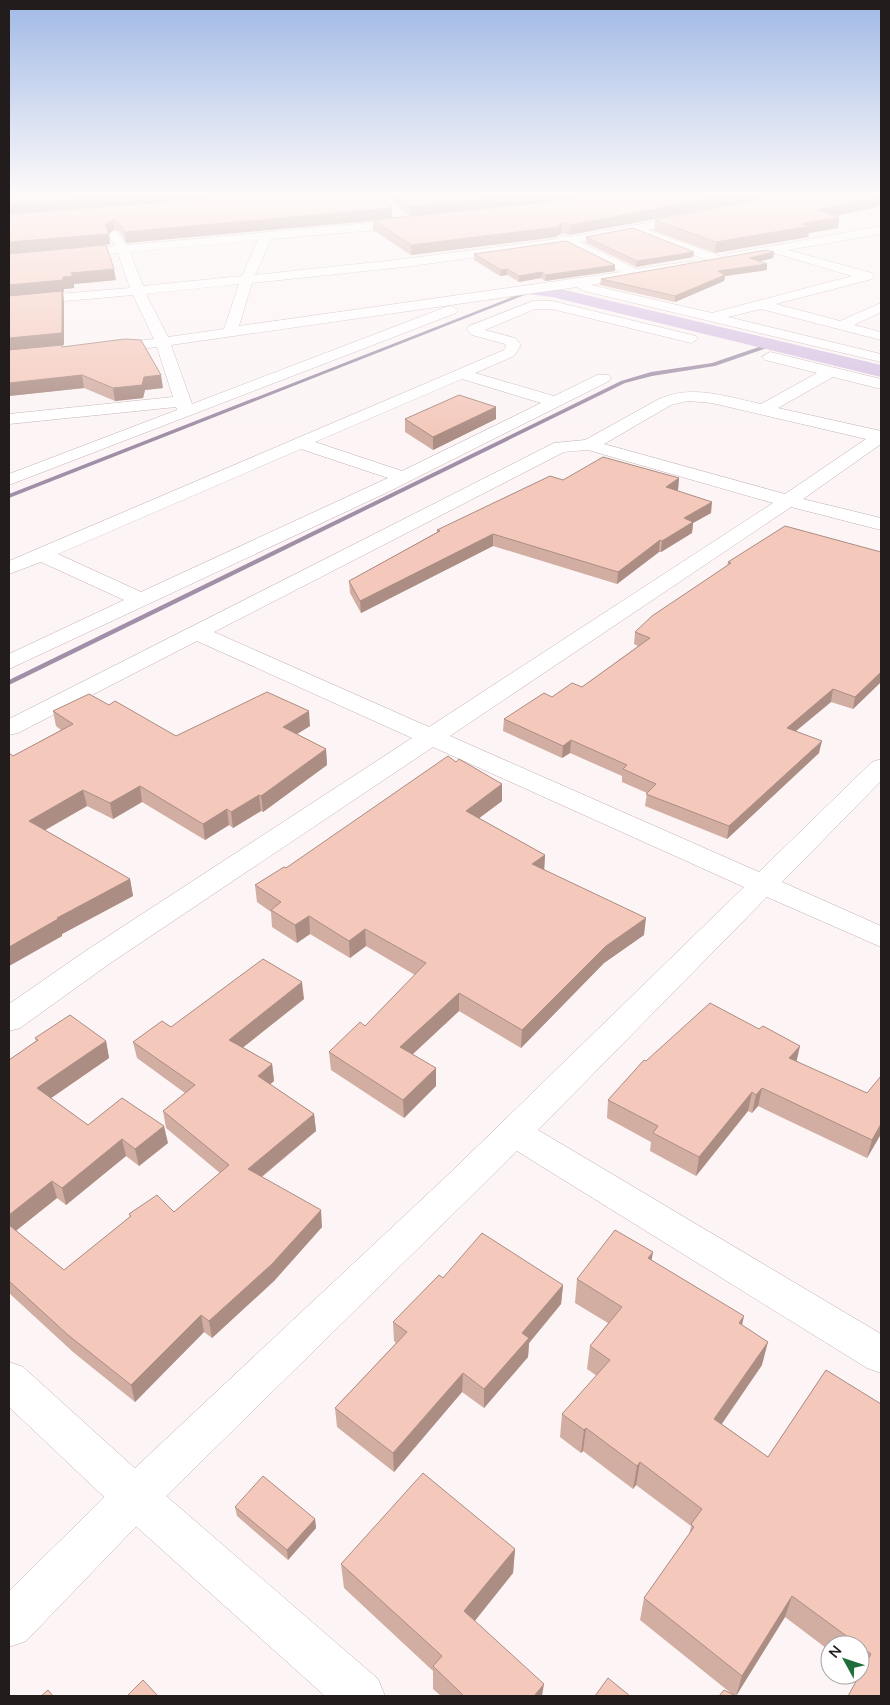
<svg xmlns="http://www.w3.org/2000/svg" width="890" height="1705" viewBox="0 0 890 1705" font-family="Lato,sans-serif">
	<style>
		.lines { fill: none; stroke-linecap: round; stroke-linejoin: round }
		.stream { fill: #a08fa7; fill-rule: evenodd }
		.canal { fill: #d5c0e2; fill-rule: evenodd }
		.street-casing { stroke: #c3afb2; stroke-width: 1 }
		.secondary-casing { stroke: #c3afb2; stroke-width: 1 }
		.street { fill: #fff; fill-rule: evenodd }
		.secondary { fill: #fff; fill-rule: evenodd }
		.wall { fill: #d2ada2 }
		.shaded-wall { fill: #ab8d84 }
		.building { fill: #f4c9bc; stroke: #ab8d84 }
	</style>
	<rect width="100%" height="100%" fill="#fcf4f5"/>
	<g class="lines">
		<g class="stream">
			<path d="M533,289L537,290L9,498V494Z"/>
			<path d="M771,343L773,344V346L715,366L652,376L625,383L9,685V680L621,381L651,372L712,363Z"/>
		</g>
		<path class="canal" d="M535,285L552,287L881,365V377L552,297L529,294L526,290L529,286Z"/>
		<g class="street-casing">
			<g id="street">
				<path d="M88,194H99L105,213L126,245L411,219L417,223L411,227L271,239L255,275L404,259L557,239L563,235L569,237L692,215L698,218L696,220L648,230L720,256L722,259L720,262H712L633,232L580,242L636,269L694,261L695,264L689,268L591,285L712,313L852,276L774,253L731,261L727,260L725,257L727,254L881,226V234L788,250L872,273L874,276L872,279L776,304L840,321L881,303V312L854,325L881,332V340L761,309L728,317L881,354V362L584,291L577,287L171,345L192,404L446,307L451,306L458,310L456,313L9,485V474L177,410L176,407L9,424V414L173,397L157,347L107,352L100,348L107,344L154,339L133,295L9,306V298L130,288L118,253L9,263V255L115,246L93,213ZM258,240L242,276L143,286L130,252ZM566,245L621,272L239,326L252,283L404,267ZM239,284L224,329L168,337L146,294Z"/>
				<path d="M533,301H552L696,336L698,339L691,343L552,309H535L485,330L515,338L521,345L514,356L475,373L554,396L597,375H609L611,378L609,381L386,493L9,669V654L124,600L41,562L9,574V561L504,350L506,346L505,344L472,335L467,329L469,326ZM462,379L541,403L402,471L315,442ZM301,449L388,478L141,592L58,554Z"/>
				<path d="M770,352L881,379V389L833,377L778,408L881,431V444L803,499L881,518V530L791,507L450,736L759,872L872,762L881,759V781L782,882L881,926V947L767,897L538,1130L881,1334V1373L867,1368L517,1151L150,1512L26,1641L9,1647V1591L120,1482L450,1173L744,887L433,747L109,964L20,1028L9,1031V1004L87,950L412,738L197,641L18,733L9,735V719L554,443L585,440L659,399C693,384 727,397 761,404L817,373L765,360L762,357ZM688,401L712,403L866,439L785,494L604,444L671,405ZM588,450L773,503L429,727L214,632L564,452Z"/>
			</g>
		</g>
		<g class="secondary-casing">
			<path id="secondary" d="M9,1362L23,1367L150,1482L378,1679L385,1696H325L120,1512L9,1407Z"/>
		</g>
		<use href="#street" class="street"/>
		<use href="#secondary" class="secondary"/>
	</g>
	<g class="wall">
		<path d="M9,194H264L169,202L392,218L409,216L384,194H788L569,235L562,233L556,237L411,255L373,230V220L126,243L120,232L114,230L109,234L110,244L9,254Z"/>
		<path d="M881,194V206L835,216L838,228L809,233L808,237L715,253L654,231L655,220Z"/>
		<path d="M586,237L694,252L693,257L636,267L586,243Z"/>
		<path d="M774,252L773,258L760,261L767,264V270L725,276L724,281L675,302L600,285L601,279Z"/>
		<path d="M9,254L116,280L74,284V288L64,289V292H63L64,303V345H62V347L163,388L145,390L143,398L115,401L84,388L9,396Z"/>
		<path d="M474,254L615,271L545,281L541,278L519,282L507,275L500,276L474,260Z"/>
		<path d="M496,407V419L433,450L405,432V419Z"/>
		<path d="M679,478L678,490H677L711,513L693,523L692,533L661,552H659L617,584L493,546L361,613L350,593L349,581L437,532V530L563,480Z"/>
		<path d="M881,552V682L853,709L831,702L796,731L819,753L727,839L645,806L647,793L622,782V776L570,753L562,758L503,731L504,719L552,697L582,687L638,646L634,644L635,632L727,566L728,562Z"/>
		<path d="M109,705L176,736L310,726L297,734L326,749L327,765L263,812L261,811L233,828L229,825L205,840L142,802L113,819L87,806L45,830L130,879L133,896L62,934V936L9,966V753L13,756L61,730L56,726L53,711Z"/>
		<path d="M456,762L502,784V801L479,818L545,855L544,869L644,935L604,963L521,1048L459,1011L413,1054L436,1086L404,1118L331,1070L329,1052L365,1026L415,975L366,946L350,958L310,934L297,943L272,927L271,912L257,902L255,885L286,868Z"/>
		<path d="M304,999L243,1047L272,1064L274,1081L270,1084L314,1114L316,1131L262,1177L322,1227L274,1281L212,1338L204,1332L135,1402L73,1352L9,1293V1060L36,1041L35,1038L106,1041L109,1058L51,1098L88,1125L168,1143L139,1166L126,1156L66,1205L57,1198L16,1231L64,1270L130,1217L129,1214L174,1212L220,1173L166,1128L163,1111L185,1093L137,1058L133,1042L171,1027Z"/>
		<path d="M646,1061H797L881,1134L867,1158L758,1106L752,1113L748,1111L696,1176L650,1151L651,1142L607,1118L608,1100Z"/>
		<path d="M651,1260L742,1324L762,1365L722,1424L768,1457L826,1370L881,1696L860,1673V1645H830V1651L785,1617L736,1696L732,1694L640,1620L644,1598L689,1535L691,1526L636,1485L633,1489L583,1451L581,1453L560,1437L562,1414L597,1376L587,1369L590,1346L608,1323L575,1303L577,1279Z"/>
		<path d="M443,1278L563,1285L561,1304L529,1343L528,1357L484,1408L462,1392L394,1472L337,1427L335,1408L396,1343L394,1341L393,1322Z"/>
		<path d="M235,1507L315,1519L316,1528L288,1560L237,1516Z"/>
		<path d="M515,1549L513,1573L475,1621L542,1696H441L433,1689V1671L344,1588L341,1564Z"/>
	</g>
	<g class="shaded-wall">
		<path d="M141,194H264L9,216V205Z"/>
		<path d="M529,194H622L410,217L409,207Z"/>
		<path d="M736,194H788L569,235L570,225Z"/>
		<path d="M881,197V206L816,220L817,210Z"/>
		<path d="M392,208V219L126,243L125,232Z"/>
		<path d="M839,217L838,228L809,233L808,237L715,253L716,242L802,224Z"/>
		<path d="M113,220L114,230L109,234L110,244L9,254V242L105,225Z"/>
		<path d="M562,223V233L556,237L411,255V245Z"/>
		<path d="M694,252L693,257L636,267L637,261Z"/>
		<path d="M774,252L773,258L750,264V258Z"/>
		<path d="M767,264V270L725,276L724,281L675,302V296L718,271Z"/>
		<path d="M615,265V271L545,281L546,275Z"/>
		<path d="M114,269L116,280L74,284V288L64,289V292H63L64,303V345L9,351V285L63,277L71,273Z"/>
		<path d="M507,269V275L500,276L501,270Z"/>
		<path d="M542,272L541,278L519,282V276Z"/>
		<path d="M82,375L84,388L9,396V383Z"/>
		<path d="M161,375L163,388L145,390L143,398L115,401L113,388L144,377Z"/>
		<path d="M496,407V419L433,450V437Z"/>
		<path d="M679,478L678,490L664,498L666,487Z"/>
		<path d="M712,502L711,513L693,523L692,533L661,552L662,541L684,518Z"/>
		<path d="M493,534V546L361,613L360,601Z"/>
		<path d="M660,540L659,552L617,584L618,572Z"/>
		<path d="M881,672V682L853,709L855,697Z"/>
		<path d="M833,689L831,702L785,740L787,728Z"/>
		<path d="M309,711L310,726L284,742L283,727Z"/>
		<path d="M571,740L570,753L562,758L563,746Z"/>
		<path d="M822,741L819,753L727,839L729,826Z"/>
		<path d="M326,749L327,765L263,812L261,796Z"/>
		<path d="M502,784V801L466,828V811Z"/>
		<path d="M140,786L142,802L113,819L110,803Z"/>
		<path d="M83,790L87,806L33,837L29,821Z"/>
		<path d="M259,795L261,811L233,828L231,812Z"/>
		<path d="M227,809L229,825L205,840L203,824Z"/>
		<path d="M545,855L544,873L532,864Z"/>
		<path d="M130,879L133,896L62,934V936L9,966V947L57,918Z"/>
		<path d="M309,916L310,934L297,943L295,925Z"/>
		<path d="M646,918L644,935L604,963L521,1048L522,1030L606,946Z"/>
		<path d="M365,929L366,946L350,958L349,941Z"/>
		<path d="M302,982L304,999L231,1057L229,1040Z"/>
		<path d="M459,993V1011L401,1065L400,1047Z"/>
		<path d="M106,1041L109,1058L41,1105L37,1088Z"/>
		<path d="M800,1046L796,1064L789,1058Z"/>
		<path d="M272,1064L274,1081L260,1093L258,1076Z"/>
		<path d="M436,1068V1086L404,1118L403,1100Z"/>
		<path d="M762,1088L758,1106L752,1113L756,1095Z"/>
		<path d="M752,1092L748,1111L696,1176L699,1157Z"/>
		<path d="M314,1114L316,1131L250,1186L248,1169Z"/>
		<path d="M881,1124V1134L867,1158L872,1140Z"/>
		<path d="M164,1126L168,1143L139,1166L135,1149Z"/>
		<path d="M122,1139L126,1156L66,1205L62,1188Z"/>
		<path d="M52,1181L57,1198L9,1236V1215Z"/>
		<path d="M321,1210L322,1227L274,1281L212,1338L209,1321Z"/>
		<path d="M653,1252L649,1275L648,1258Z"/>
		<path d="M563,1285L561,1304L529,1343L528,1357L484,1408V1389L522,1333Z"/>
		<path d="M201,1315L204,1332L135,1402L131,1385Z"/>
		<path d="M744,1316L739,1339V1323Z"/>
		<path d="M768,1342L762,1365L709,1442L714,1419Z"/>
		<path d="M463,1373L462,1392L394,1472L393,1453Z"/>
		<path d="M586,1428L583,1451L581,1453L584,1430Z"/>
		<path d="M640,1462L636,1485L633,1489L637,1466Z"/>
		<path d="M315,1519L316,1528L288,1560L287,1550Z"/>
		<path d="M515,1549L513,1573L464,1634V1611Z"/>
		<path d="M792,1596L785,1617L736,1696L742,1676Z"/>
		<path d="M544,1684L542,1696H534Z"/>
	</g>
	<g class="building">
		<path d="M9,194H141L9,205Z"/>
		<path d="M270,194H377L392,208L125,232L118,222L113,220L105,225L109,234L9,242V214Z"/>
		<path d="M395,194H529L409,207Z"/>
		<path d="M624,194H736L570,225L562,223L557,227L411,245L373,220Z"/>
		<path d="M793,194H881V197L817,210L839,217L802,224L810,226L716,242L655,220Z"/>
		<path d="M633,228L694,252L637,261L586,237Z"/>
		<path d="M566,241L615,265L546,275L542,272L519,276L507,269L501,270L474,254Z"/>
		<path d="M106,245L114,269L71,273L73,276L63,277V280L9,285V254Z"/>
		<path d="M766,250L774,252L750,258L767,264L718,271L725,275L675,296L601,279Z"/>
		<path d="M62,291V333L9,338V296Z"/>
		<path d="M125,339L141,340L161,375L144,377L142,385L113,388L82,375L9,383V350L62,345V347Z"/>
		<path d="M459,395L496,407L433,437L405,419Z"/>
		<path d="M603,457L679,478L666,487L712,502L684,518L693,522L662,541L660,540L618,572L493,534L360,601L349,581L440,531L437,530L550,476L563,480Z"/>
		<path d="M785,526L881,552V672L855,697L833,689L787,728L822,741L729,826L646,794L656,784L623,769L627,765L571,740L563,746L504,719L544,693L552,697L572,683L582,687L650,638L635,632L652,616L731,563L728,562Z"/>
		<path d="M267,692L309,711L283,727L326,749L261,796L259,795L231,812L227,809L203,824L140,786L110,803L83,790L29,821L130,879L57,918L58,919L9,947V753L13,756L73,724L53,711L89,694L109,705L115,701L176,736Z"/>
		<path d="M448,756L456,762L459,759L502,784L466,811L545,855L532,864L646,918L606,946L522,1030L459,993L400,1047L436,1068L403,1100L329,1052L360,1022L365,1026L426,963L365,929L349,941L309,916L295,925L271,910L281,902L255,885L284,867L286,868Z"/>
		<path d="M263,959L302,982L229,1040L272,1064L258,1076L314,1114L248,1169L321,1210L272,1264L209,1321L201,1315L131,1385L68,1335L9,1281V1225L64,1270L131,1216L129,1214L157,1195L174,1212L229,1165L163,1111L195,1085L133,1042L162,1021L171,1027Z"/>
		<path d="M710,1003L759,1029L763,1026L800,1046L789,1058L867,1093L881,1076V1124L872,1140L762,1088L756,1095L752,1092L699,1157L653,1133L658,1126L608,1100L644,1060L646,1061Z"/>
		<path d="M70,1015L106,1041L37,1088L88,1125L122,1098L164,1126L135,1149L122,1139L62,1188L52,1181L9,1215V1060L38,1040L35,1038Z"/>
		<path d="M615,1230L653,1252L648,1258L744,1316L739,1323L768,1342L714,1419L768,1457L826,1370L881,1404V1696H848L871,1654L792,1596L742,1676L644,1598L694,1527L691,1524L702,1509L640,1462L637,1466L586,1428L584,1430L562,1414L610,1360L590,1346L622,1307L577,1279Z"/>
		<path d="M482,1233L563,1285L522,1333L529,1338L484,1389L463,1373L393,1453L335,1408L407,1332L393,1322L439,1275L443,1278Z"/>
		<path d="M423,1473L515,1549L464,1611L544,1684L534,1696H464L433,1666L442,1656L341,1564Z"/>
		<path d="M263,1476L315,1519L287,1550L235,1507Z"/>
		<path d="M608,1678L630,1696H595Z"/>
		<path d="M143,1680L158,1696H127Z"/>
		<path d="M48,1690L53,1696H41Z"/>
		<path d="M724,1690L736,1696H719Z"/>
	</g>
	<linearGradient id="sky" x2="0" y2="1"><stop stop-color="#a0b9e6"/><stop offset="0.45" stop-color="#fefafa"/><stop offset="1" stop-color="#fefafa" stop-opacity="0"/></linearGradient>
	<rect width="890" height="433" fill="url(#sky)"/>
	<rect width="890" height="1705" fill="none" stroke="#231c1d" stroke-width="20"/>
	<g transform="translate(845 1660) rotate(310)"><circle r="24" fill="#ffffff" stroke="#a7a4a5"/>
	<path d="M0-4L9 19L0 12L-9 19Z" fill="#206c3b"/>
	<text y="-8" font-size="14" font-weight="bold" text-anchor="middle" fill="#231c1d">N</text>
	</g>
</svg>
